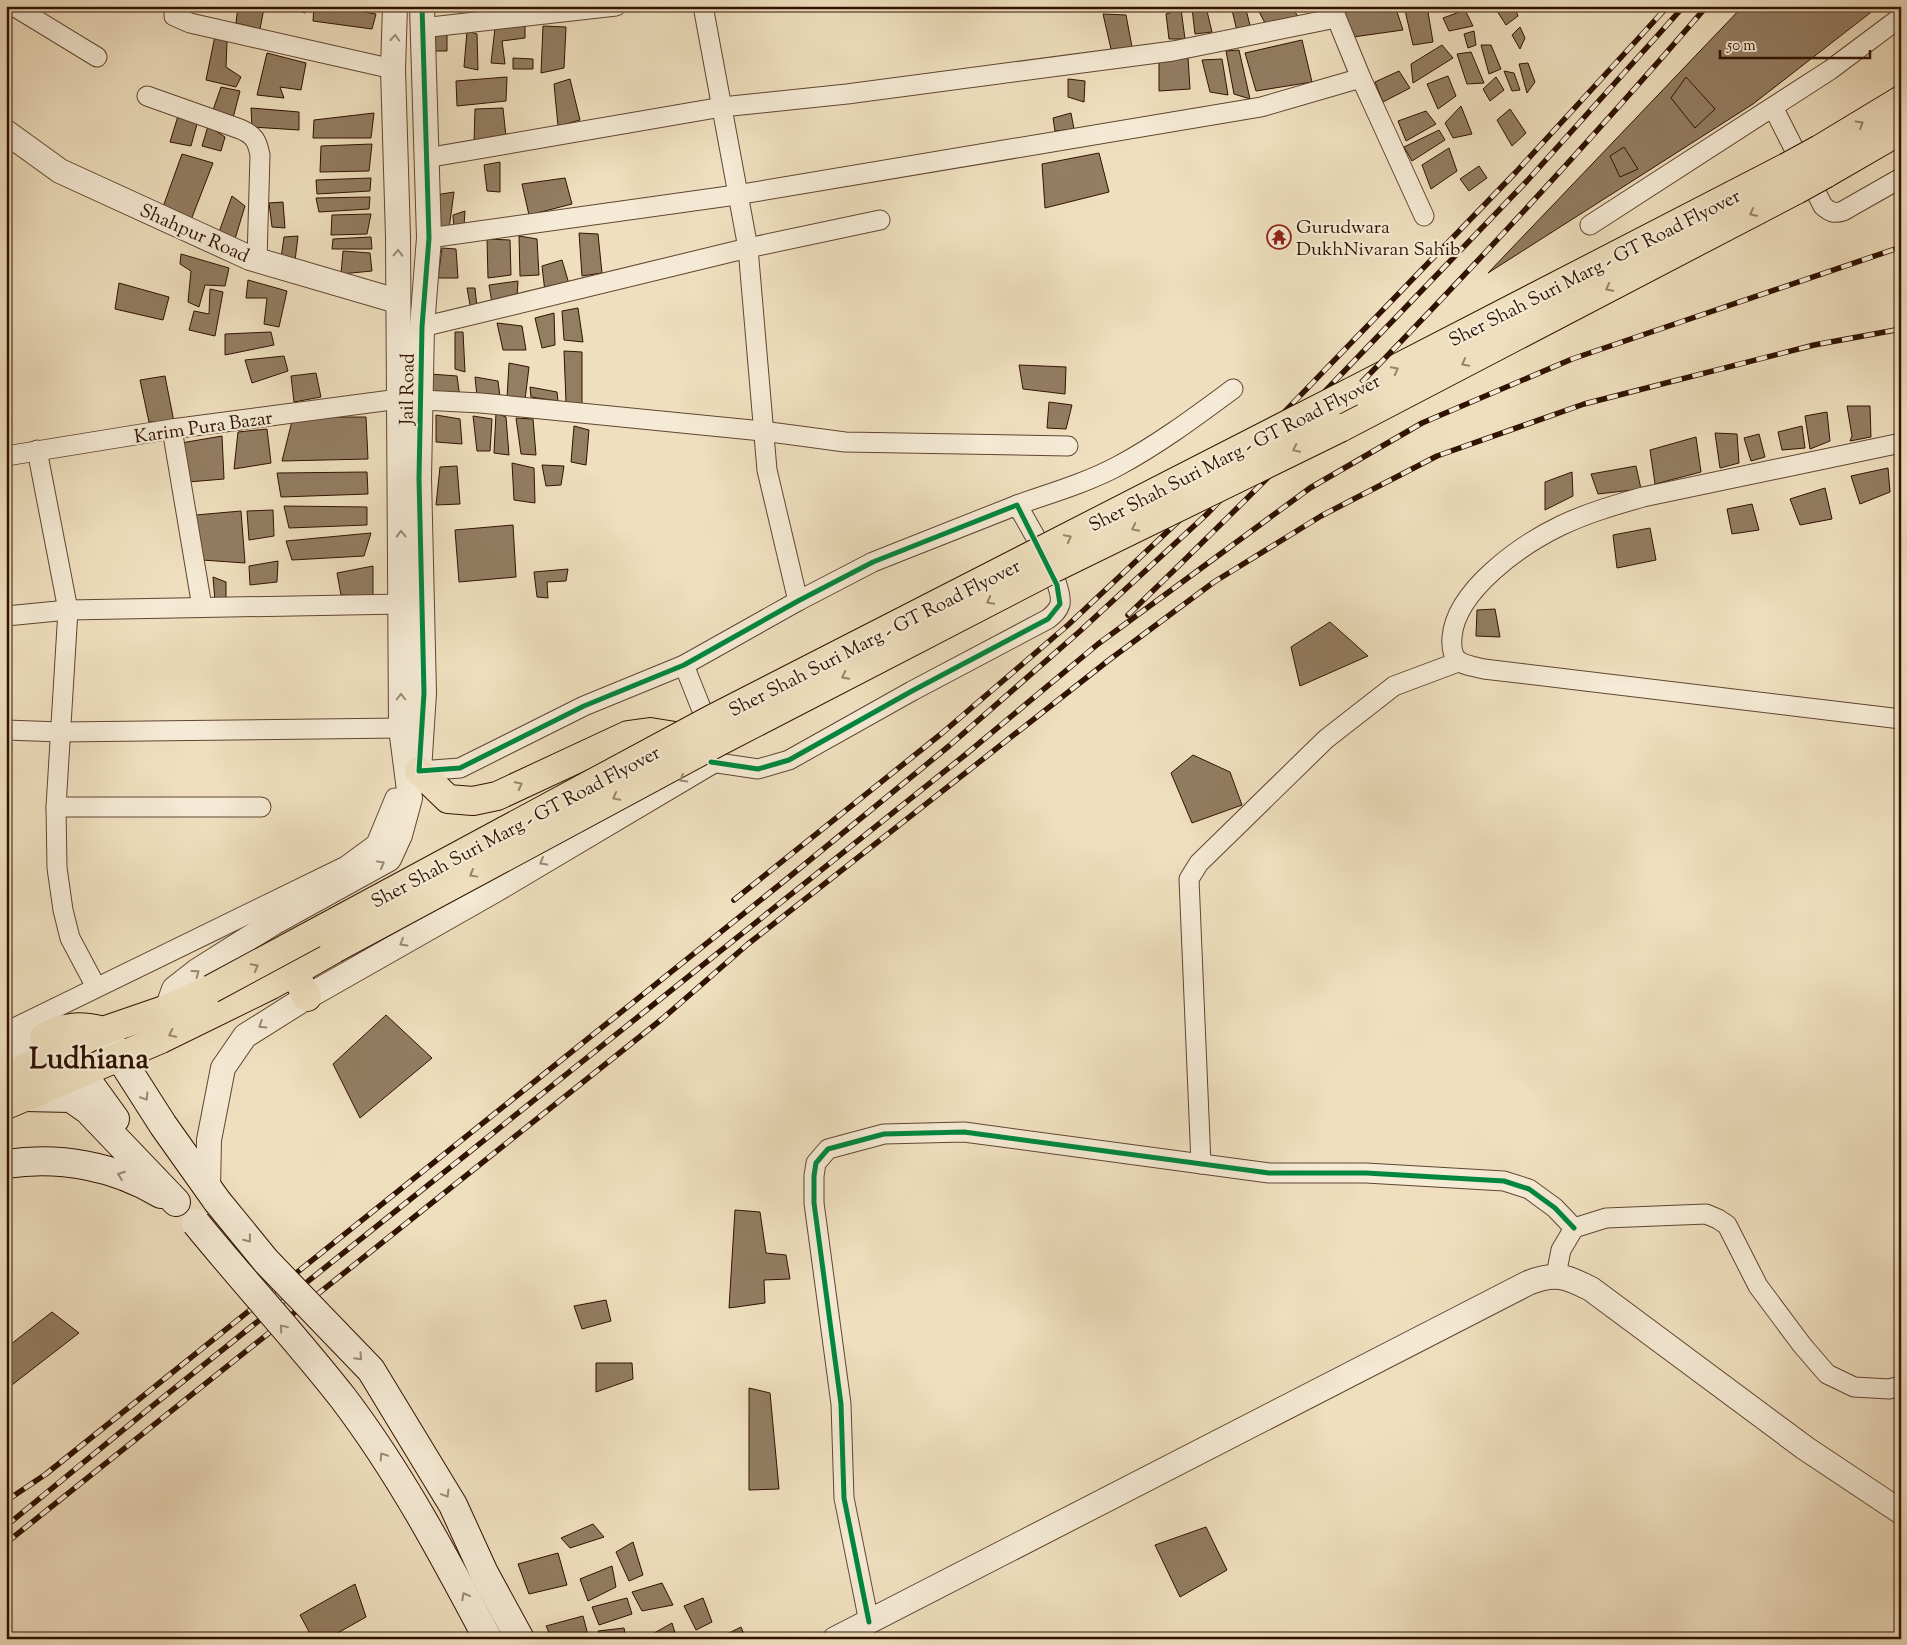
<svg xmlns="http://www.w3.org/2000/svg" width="1907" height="1645" viewBox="0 0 1907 1645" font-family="'Sorts Mill Goudy',serif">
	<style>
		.building { fill: #937d63; stroke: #301200 }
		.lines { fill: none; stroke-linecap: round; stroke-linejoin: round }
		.minor-casing { stroke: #604530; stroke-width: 21 }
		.tertiary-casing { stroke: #604530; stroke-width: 26 }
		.secondary-casing { stroke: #301200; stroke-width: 30 }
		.primary-casing { stroke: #301200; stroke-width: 30 }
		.minor { stroke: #f5ead5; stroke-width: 19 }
		.tertiary { stroke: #f5ead5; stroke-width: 24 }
		.secondary { stroke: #f5ead5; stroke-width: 28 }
		.primary { stroke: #efdfbe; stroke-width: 28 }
		.rail-casing { stroke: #301200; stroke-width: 5.5 }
		.rail { stroke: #f5ead5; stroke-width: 4; stroke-dasharray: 11; stroke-linecap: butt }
		.secondary-bridge-casing { stroke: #301200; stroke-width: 30; stroke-linecap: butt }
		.primary-bridge-casing { stroke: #301200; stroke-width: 30; stroke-linecap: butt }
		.secondary-bridge { stroke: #f5ead5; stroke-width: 28 }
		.primary-bridge { stroke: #efdfbe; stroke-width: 28 }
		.cycleway-casing { stroke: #f5ead5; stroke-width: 8 }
		.cycleway { stroke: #00873e; stroke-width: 5 }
		.oneway { stroke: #9c8975 }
		.oneway2 { stroke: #998368 }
		.labels { text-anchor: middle; stroke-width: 4.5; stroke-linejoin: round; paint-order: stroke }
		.poi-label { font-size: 19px; fill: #301200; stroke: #f5ead5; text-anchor: start }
		.street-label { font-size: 19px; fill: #301200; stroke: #f5ead5 }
		.town-label { font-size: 29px; font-weight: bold; fill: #301200; stroke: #f5ead5 }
	</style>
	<rect width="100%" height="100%" fill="#efdfbe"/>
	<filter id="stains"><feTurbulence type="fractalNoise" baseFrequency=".004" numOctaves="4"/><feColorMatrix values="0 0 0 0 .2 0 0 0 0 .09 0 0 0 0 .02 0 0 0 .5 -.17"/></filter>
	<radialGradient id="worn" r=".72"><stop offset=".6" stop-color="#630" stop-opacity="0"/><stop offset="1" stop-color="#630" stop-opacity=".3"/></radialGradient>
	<g class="building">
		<path d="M238,6L264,8L260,29L236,23Z"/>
		<path d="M281,6H307L305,13Z"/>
		<path d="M314,6H329L376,14L372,29L313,21Z"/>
		<path d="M1231,6H1245L1251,29L1237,31Z"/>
		<path d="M1256,6H1292L1298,17L1265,23Z"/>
		<path d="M1363,6H1395L1403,30L1353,37L1345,13Z"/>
		<path d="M1404,6H1427L1433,42L1413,45Z"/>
		<path d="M1498,6H1514L1518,16L1506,25L1495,8Z"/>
		<path d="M1743,6H1879L1753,104L1488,273Z"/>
		<path d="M1206,7L1212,32L1195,34L1192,8Z"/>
		<path d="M1181,9L1185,39H1169L1166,14Z"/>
		<path d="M1465,10L1473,26L1449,31L1443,18Z"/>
		<path d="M1103,14L1126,15L1132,47L1111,49Z"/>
		<path d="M525,23V38L502,41L505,64L491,63L495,28Z"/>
		<path d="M543,26L566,27L564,68L541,73Z"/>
		<path d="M1520,27L1525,38L1520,49L1512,35Z"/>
		<path d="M435,29H447V51H433Z"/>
		<path d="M467,31L477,34L478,70L464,67Z"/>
		<path d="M1474,31L1476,45L1468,48L1464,34Z"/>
		<path d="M215,36L227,42L226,67L241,77L236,87L206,80Z"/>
		<path d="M1302,40L1312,82L1256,91L1245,53Z"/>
		<path d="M1442,45L1453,58L1413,83L1411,64Z"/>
		<path d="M1481,45H1491L1501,69L1489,74Z"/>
		<path d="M1239,50L1250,99L1234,94L1226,51Z"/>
		<path d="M1471,52L1484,83L1467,84L1457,54Z"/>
		<path d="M267,53L306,63L301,90L280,87L284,98L257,95Z"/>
		<path d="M1188,57L1190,89L1159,91V61Z"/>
		<path d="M513,58L533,59V69H513Z"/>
		<path d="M1222,59L1228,95L1210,92L1202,60Z"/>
		<path d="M1528,63L1535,82L1527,93L1519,64Z"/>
		<path d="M1399,71L1410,88L1383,102L1375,82Z"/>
		<path d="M1504,71L1514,73L1520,90L1512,91Z"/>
		<path d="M1448,76L1456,96L1438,109L1427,84Z"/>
		<path d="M507,77L506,101L457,106L456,81Z"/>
		<path d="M1496,77L1504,90L1490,101L1483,89Z"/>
		<path d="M1686,77L1715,109L1695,128L1671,98Z"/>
		<path d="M570,79L580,120L558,126L554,84Z"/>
		<path d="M1068,79L1085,81L1084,102L1068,97Z"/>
		<path d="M221,87L240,91L233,118L212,113Z"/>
		<path d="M1461,106L1472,134L1453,138L1445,123Z"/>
		<path d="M251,108L299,112V130L252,127Z"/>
		<path d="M503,108L506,137L474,144L475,109Z"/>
		<path d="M1510,109L1526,133L1512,146L1497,120Z"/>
		<path d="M1426,111L1436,124L1406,141L1398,121Z"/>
		<path d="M374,113L371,138H313L314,120Z"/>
		<path d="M1071,113L1074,129L1055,131L1053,118Z"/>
		<path d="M178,116L197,124L191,146L170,142Z"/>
		<path d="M208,126L225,137L221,151L202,146Z"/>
		<path d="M1439,130L1445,140L1412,161L1404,147Z"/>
		<path d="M372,144L369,171L320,172L321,146Z"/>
		<path d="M1624,147L1638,169L1620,177L1610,156Z"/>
		<path d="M1449,148L1457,171L1431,189L1422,165Z"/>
		<path d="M1099,153L1109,192L1045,208L1042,164Z"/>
		<path d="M182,154L213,163L191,220L163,207Z"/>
		<path d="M500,162V192L487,191L484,165Z"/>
		<path d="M1479,166L1487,178L1469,191L1460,179Z"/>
		<path d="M371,178L370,191L317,194L316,180Z"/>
		<path d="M565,178L572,204L529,215L522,184Z"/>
		<path d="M454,192L449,229L433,233L435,195Z"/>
		<path d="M232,196L245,206L235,239L219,232Z"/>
		<path d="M370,197L369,209L319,212L316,198Z"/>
		<path d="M283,202L285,228L272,227L269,203Z"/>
		<path d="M465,211L464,226L454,230L453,215Z"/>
		<path d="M371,214L367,234L331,235L332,215Z"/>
		<path d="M579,233L598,234L602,273L582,276Z"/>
		<path d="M298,236L295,261L281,258L284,237Z"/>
		<path d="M519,236L537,239L539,275L520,276Z"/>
		<path d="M371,237L372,249H332L333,239Z"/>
		<path d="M487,239L510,240L511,275L488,278Z"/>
		<path d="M442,248L456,249L458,278H438Z"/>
		<path d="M343,251L370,253L372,271L341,274Z"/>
		<path d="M181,254L229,268L225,286L205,285L199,307L188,302L191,271L180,264Z"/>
		<path d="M562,260L569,284L545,292L542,266Z"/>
		<path d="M248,280L287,291L279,327L264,324L267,298H246Z"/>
		<path d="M518,281L517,297L492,303L489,285Z"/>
		<path d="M119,283L169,297L163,320L115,309Z"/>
		<path d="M467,288H475L477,308L471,310Z"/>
		<path d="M210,289L223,292L215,336L189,330L194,311L209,314Z"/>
		<path d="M578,308L583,342L564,340L562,311Z"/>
		<path d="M554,313L555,345L542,348L535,318Z"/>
		<path d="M497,323L522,326L526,350H503Z"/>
		<path d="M271,332L274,345L225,355V334Z"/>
		<path d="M455,332H463L465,372L455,369Z"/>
		<path d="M564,351L582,352V407L566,402Z"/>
		<path d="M284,356L288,371L252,383L245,360Z"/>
		<path d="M509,363L529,367L525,400L507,398Z"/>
		<path d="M1019,365L1066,367L1065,394L1023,389Z"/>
		<path d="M316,373L321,397L294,402L291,376Z"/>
		<path d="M430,374L457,376L460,398L431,392Z"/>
		<path d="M165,376L174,422H149L140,380Z"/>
		<path d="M475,377L498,381L500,397L477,396Z"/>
		<path d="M530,387L557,392L558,401L531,397Z"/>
		<path d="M1049,402L1072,405L1066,429L1047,428Z"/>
		<path d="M1847,406H1870L1871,437L1850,441L1852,436Z"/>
		<path d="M1827,412L1830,441L1810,449L1805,416Z"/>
		<path d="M496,413L506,417L509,455L494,453Z"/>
		<path d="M436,415L460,419L462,444L436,442Z"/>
		<path d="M473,416L492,419L490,451H477Z"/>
		<path d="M293,417H366L368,459L282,461Z"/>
		<path d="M516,418L533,419L536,455L521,454Z"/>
		<path d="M574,426L589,430L586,465L571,462Z"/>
		<path d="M1802,426L1805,448L1782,450L1778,432Z"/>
		<path d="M267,429L271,463L234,469L238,432Z"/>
		<path d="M1715,433L1737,434L1739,463L1720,468Z"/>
		<path d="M1759,434L1765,457L1751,461L1744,438Z"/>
		<path d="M222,436L224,479L188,482L181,443Z"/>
		<path d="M1696,437L1701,472L1655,484L1650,450Z"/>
		<path d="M512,463L534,468L535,503L514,500Z"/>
		<path d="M542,465L564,466L561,485L546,486Z"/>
		<path d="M457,466L460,504L436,505L440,467Z"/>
		<path d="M1636,466L1641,489L1598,494L1591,474Z"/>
		<path d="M1888,468L1890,492L1860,504L1851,476Z"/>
		<path d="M367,472L368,494L281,497L277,473Z"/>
		<path d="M1572,472L1573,496L1545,510V482Z"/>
		<path d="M1825,488L1832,519L1800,525L1790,499Z"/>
		<path d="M1752,504L1759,530L1732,534L1727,509Z"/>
		<path d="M284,506L367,507V525L289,528Z"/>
		<path d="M273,510L274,536L249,540L247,511Z"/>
		<path d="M241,511L245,563L202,560L196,515Z"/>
		<path d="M513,525L516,577L459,582L455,530Z"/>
		<path d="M1650,528L1656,560L1617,568L1613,535Z"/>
		<path d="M371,533L364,556L292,560L286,541Z"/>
		<path d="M278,561L277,582L250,585L249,566Z"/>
		<path d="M373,566V596L341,595L337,573Z"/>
		<path d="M568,569L566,581L547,582L548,598L537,597L534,572Z"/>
		<path d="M213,577L226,582V600L215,601Z"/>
		<path d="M1495,609L1500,637L1476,636L1477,610Z"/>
		<path d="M1330,622L1368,656L1300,686L1291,647Z"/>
		<path d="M1193,755L1230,772L1242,805L1192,823L1171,773Z"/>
		<path d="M386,1015L432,1058L360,1118L333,1064Z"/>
		<path d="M735,1210L760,1212L766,1253L786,1255L790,1279L764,1280L765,1303L729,1308Z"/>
		<path d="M606,1300L611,1321L582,1329L574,1306Z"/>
		<path d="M52,1312L79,1333L8,1388L6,1348Z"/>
		<path d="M596,1363H632L633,1379L596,1392Z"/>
		<path d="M749,1388L770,1393L779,1489L749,1490Z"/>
		<path d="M593,1524L604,1537L570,1548L561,1538Z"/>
		<path d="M1206,1527L1227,1570L1180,1597L1155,1545Z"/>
		<path d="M633,1542L643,1575L629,1581L616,1552Z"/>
		<path d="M558,1553L567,1585L529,1594L518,1564Z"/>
		<path d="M612,1566L616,1587L588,1601L580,1579Z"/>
		<path d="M662,1583L673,1605L642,1611L632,1592Z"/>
		<path d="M355,1584L366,1617L327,1639H313L300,1615Z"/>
		<path d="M627,1598L632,1614L599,1625L592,1607Z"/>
		<path d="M703,1598L712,1622L696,1630L684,1606Z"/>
		<path d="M583,1616L589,1639H552L546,1626Z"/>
		<path d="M672,1623L677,1639H648L647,1637Z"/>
		<path d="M741,1627L746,1639H729L727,1634Z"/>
		<path d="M624,1628L626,1639H601L598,1631Z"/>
	</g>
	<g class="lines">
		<g class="minor-casing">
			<g id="minor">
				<path d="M174,6V16L190,23L393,69"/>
				<path d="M703,6L748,248L767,470L798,601"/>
				<path d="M15,7L97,57"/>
				<path d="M1332,7L1361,78L1424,216"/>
				<path d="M422,28L616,6"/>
				<path d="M147,96L240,129C254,135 257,140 260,155L257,260"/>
				<path d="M1773,107L1823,206C1830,212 1834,214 1843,211L1901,178"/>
				<path d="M426,158L722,107L847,94L1173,51L1336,18"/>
				<path d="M1590,225L1830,70L1901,17"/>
				<path d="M429,238L736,195L1261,107L1361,78"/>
				<path d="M422,327L748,248L880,220"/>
				<path d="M421,400L481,403L762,431L845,442L1068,446"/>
				<path d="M172,429L202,607"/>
				<path d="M1901,443L1643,497C1615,505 1587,513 1560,526C1521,545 1456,590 1452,637C1450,664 1462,664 1484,669L1901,719"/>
				<path d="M37,450L68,610L56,807L57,868L63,910L70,938L96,987"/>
				<path d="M6,456L172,429L399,399"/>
				<path d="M1017,505C1051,493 1086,483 1118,466C1159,444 1195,417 1233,389"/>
				<path d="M6,616L68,610L402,604"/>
				<path d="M684,665L711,733"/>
				<path d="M6,730L60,732L401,728"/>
				<path d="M419,771L460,768L584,706L684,665L798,601L873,562L1017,505C1028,523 1064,585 1060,604C1058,611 1053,615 1048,619L912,691L789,760L758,769L711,762"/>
				<path d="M56,807H261"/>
				<path d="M6,1032L346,866L376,844L395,798H410"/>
				<path d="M1201,1164L1189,879L1199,863L1326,739L1394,686L1458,662"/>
				<path d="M1556,1275L1561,1250L1574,1228L1606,1218L1706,1214L1718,1219L1727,1225L1758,1286L1802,1345L1827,1374L1854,1387L1889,1389L1901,1386"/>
				<path d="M869,1622L844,1498L841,1404L814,1203V1176L816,1163L828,1149L884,1134L964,1132L1269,1173H1366L1504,1181L1529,1189L1555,1208L1574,1228"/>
			</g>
		</g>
		<g class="tertiary-casing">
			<g id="tertiary">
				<path d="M6,132L60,171L250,258L397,301"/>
				<path d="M419,771L424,693L419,478L422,327L429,238L422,6"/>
				<path d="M167,1009L174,989L197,971L273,923L389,859L400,835L410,798L401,728L398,237L393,69L395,6"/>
				<path d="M6,1054L44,1037"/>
				<path d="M208,1189L209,1140L223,1068L245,1036L307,997L497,889L711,762L716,747"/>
				<path d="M835,1639L1528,1283C1555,1272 1566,1276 1591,1289L1805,1448L1901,1512"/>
			</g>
		</g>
		<g class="secondary-casing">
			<g id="secondary">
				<path d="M103,1031L163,1125L217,1201"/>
				<path d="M81,1072L115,1119"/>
				<path d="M25,1097L71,1098L88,1110L176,1202"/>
				<path d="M6,1164C60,1156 114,1166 161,1194"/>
			</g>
		</g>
		<g class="primary-casing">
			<g id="primary">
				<path d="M1820,149L1901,100"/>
				<path d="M1825,174L1901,130"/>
				<path d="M1351,392L1787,167"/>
				<path d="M1340,428L1796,190"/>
				<path d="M419,771L448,799L473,801L497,796L628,735L650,732L681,737"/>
				<path d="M294,972L307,997"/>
				<path d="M44,1037C64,1026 81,1025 103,1031"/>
				<path d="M6,1077L103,1031L167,1009L211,989"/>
				<path d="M6,1105L161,1039L271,985L334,949"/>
			</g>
		</g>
		<use href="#minor" class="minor"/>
		<use href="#tertiary" class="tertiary"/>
		<use href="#secondary" class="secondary"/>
		<use href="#primary" class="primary"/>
		<g class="rail-casing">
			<g id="rail">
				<path d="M1128,615C1330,420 1524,218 1707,6"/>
				<path d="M734,900L941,734L1068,625L1184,516L1516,172L1668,6"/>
				<path d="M6,1501L46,1474L783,882L949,746L1079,632L1207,514L1527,181L1684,6"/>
				<path d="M6,1526L146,1411L965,755L1098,644L1310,488L1422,423L1572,359L1901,247"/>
				<path d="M6,1543L662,1019L748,944L1109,660L1214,582L1321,516L1437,456L1584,404L1814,345L1901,329"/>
			</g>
		</g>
		<use href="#rail" class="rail"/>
		<g class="secondary-bridge-casing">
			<g id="secondary-bridge">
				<path d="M217,1201L266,1261L371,1370L453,1505L484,1573L520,1639"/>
				<path d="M196,1223C244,1282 296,1338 343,1398C400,1473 444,1556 488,1639"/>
			</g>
		</g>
		<g class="primary-bridge-casing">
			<g id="primary-bridge">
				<path d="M1787,167L1820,149"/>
				<path d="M1796,190L1825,174"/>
				<path d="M334,949L720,741L1052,569L1340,428"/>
				<path d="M211,989L712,719L1351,392"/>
			</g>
		</g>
		<use href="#secondary-bridge" class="secondary-bridge"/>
		<use href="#primary-bridge" class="primary-bridge"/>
		<g class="cycleway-casing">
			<g id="cycleway">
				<path d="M422,6L429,238L422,327L419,478L424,693L419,771L460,768L584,706L684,665L798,601L873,562L1017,505L1057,585L1060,604L1048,619L912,691L789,760L758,769L711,762"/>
				<path d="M869,1622L844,1498L841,1404L814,1203V1176L816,1163L828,1149L884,1134L964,1132L1269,1173H1366L1504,1181L1529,1189L1555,1208L1574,1228"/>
			</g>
		</g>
		<use href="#cycleway" class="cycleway"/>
	</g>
	<defs><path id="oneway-chevron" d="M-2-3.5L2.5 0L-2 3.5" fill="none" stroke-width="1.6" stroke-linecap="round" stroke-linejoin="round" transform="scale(1.25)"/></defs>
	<g class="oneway">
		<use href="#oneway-chevron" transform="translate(395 38) rotate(-87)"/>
		<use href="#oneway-chevron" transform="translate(398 253) rotate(-89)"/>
		<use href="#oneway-chevron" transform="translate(401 534) rotate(-91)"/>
		<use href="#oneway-chevron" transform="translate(401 697) rotate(-90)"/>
		<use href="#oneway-chevron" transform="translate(683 779) rotate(149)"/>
		<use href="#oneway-chevron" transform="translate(543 862) rotate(150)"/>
		<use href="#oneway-chevron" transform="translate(381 864) rotate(-29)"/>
		<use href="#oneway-chevron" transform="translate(403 943) rotate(150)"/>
		<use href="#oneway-chevron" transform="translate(196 973) rotate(-36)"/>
		<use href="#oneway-chevron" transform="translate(262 1025) rotate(148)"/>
		<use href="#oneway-chevron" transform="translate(145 1097) rotate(58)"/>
		<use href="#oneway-chevron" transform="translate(121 1175) rotate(-160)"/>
		<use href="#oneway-chevron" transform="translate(248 1239) rotate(51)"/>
		<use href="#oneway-chevron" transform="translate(283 1328) rotate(-130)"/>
		<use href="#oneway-chevron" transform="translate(359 1357) rotate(46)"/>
		<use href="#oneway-chevron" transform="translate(383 1456) rotate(-123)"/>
		<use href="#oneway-chevron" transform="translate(446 1494) rotate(59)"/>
		<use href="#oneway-chevron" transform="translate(465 1596) rotate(-118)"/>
	</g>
	<g class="oneway2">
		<use href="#oneway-chevron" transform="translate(1860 124) rotate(-31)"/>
		<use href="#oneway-chevron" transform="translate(1753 213) rotate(152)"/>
		<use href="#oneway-chevron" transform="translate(1609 288) rotate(152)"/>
		<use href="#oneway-chevron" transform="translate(1465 363) rotate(152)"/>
		<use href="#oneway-chevron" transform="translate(1395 370) rotate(-27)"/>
		<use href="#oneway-chevron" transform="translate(1296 449) rotate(154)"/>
		<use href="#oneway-chevron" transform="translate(1135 528) rotate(154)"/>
		<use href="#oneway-chevron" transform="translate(1068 538) rotate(-28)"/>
		<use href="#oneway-chevron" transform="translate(990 601) rotate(153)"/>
		<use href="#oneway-chevron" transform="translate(845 676) rotate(153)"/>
		<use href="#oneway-chevron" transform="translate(519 785) rotate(-26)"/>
		<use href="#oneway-chevron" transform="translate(616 797) rotate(152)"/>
		<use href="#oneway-chevron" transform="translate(473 874) rotate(151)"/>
		<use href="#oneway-chevron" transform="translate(255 967) rotate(-28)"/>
		<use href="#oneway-chevron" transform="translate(172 1034) rotate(154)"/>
	</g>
	<defs>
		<g id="temple-ring" transform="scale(1.25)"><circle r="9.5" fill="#f5ead5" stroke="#8f2418" stroke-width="1.5"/><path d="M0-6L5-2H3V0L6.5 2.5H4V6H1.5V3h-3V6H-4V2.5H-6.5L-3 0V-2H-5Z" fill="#8f2418"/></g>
	</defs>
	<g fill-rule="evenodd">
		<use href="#temple-ring" x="1279" y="237"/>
	</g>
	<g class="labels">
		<g class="poi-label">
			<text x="1296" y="233">Gurudwara<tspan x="1296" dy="22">DukhNivaran Sahib</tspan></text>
		</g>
		<g class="street-label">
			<text transform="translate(195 232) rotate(24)" y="7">Shahpur Road</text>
			<text transform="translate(1594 267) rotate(-27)" y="7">Sher Shah Suri Marg - GT Road Flyover</text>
			<text transform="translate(406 389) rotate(-89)" y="7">Jail Road</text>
			<text transform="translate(203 426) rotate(-8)" y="7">Karim Pura Bazar</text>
			<text transform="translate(1234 452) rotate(-27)" y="7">Sher Shah Suri Marg - GT Road Flyover</text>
			<text transform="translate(874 637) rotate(-27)" y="7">Sher Shah Suri Marg - GT Road Flyover</text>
			<text transform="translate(515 826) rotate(-28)" y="7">Sher Shah Suri Marg - GT Road Flyover</text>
		</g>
		<g class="town-label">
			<text x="89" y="1068">Ludhiana</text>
		</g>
	</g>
	<rect width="1907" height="1645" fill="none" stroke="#efdfbe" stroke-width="25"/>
	<rect x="8" y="8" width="1892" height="1630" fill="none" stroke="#301200" stroke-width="2.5"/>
	<rect x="12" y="12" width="1882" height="1620" fill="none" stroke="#301200"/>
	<path d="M1720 50v8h150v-8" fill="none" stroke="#301200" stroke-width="2.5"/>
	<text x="1727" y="50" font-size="15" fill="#301200" stroke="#f5ead5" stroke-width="4" paint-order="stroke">50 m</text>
	<rect width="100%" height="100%" filter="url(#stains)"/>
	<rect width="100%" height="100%" fill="url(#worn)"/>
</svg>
